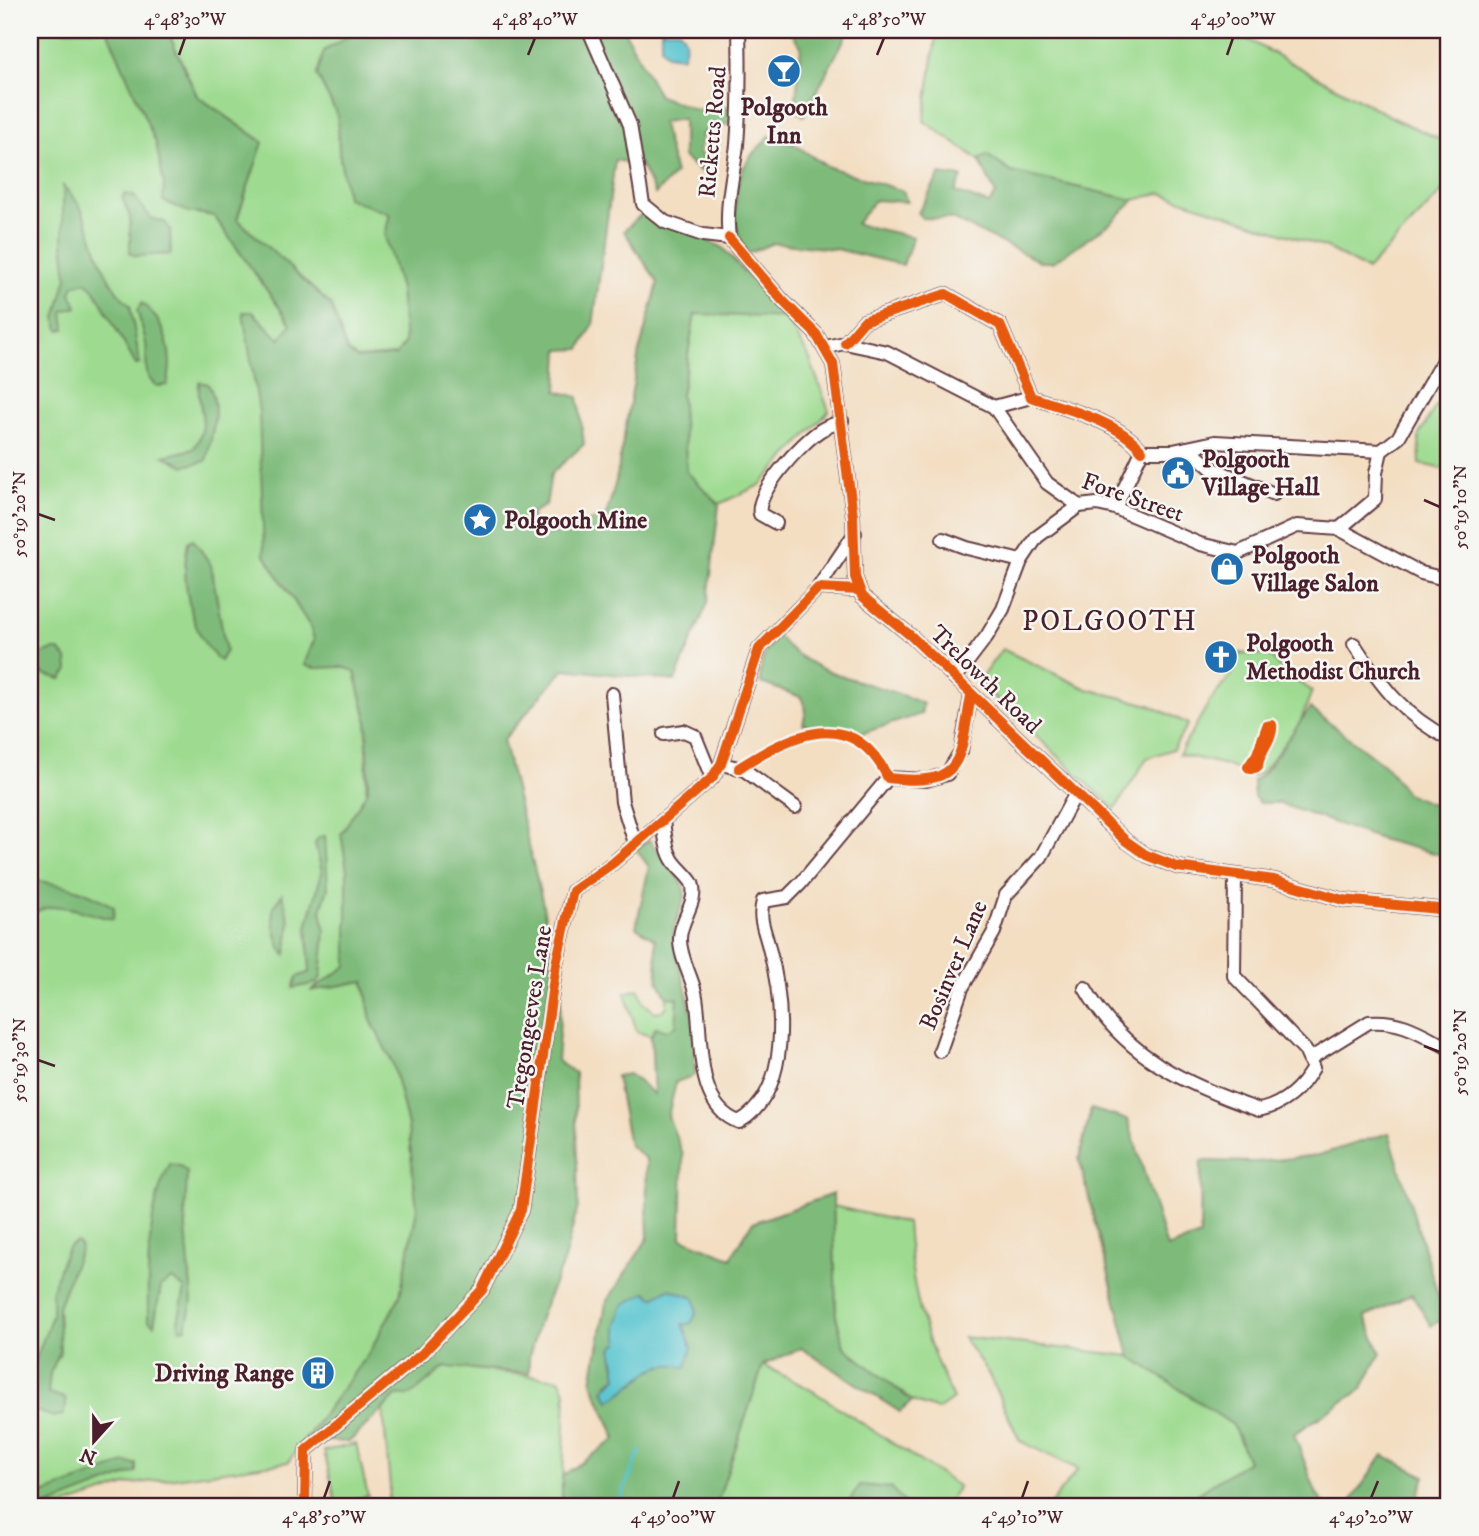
<svg xmlns="http://www.w3.org/2000/svg" width="1479" height="1536" viewBox="0 0 1479 1536" font-family="'IM FELL DW Pica',serif">
	<style>
		.green { fill: #9edb90; stroke: #747d5e; stroke-width: 2 }
		.forest { fill: #7ebb7a; stroke: #646d52; stroke-width: 2; fill-rule: evenodd }
		.water { fill: #57c4cf; stroke: #50727d; stroke-width: 2 }
		.lines { fill: none; stroke-linecap: round; stroke-linejoin: round }
		.stream { stroke: #57c4cf; stroke-width: 3.5 }
		.minor-casing { stroke: #633c42; stroke-width: 16 }
		.minor { stroke: #fff; stroke-width: 12 }
		.cycleway-casing { stroke: #f6f6f2; stroke-width: 15 }
		.cycleway { stroke: #e8590c; stroke-width: 10 }
		.ticks { fill: none; stroke: #4a1f2b; stroke-width: 2.5 }
		.labels { text-anchor: middle; stroke-width: 5; stroke-linejoin: round; paint-order: stroke }
		.poi-label { font-size: 24px; font-weight: bold; fill: #4a1f2b; stroke: #f6f6f2; text-anchor: start }
		.street-label { font-size: 24px; fill: #4a1f2b; stroke: #f6f6f2 }
		.quarter-label { font-size: 28px; letter-spacing: 2px; fill: #4a1f2b; stroke: #f6f6f2 }
		.neatline { fill: none; stroke: #4a1f2b; stroke-width: 2.5 }
		.ticks-label { font-size: 18px; text-anchor: middle; fill: #4a1f2b }
	</style>
	<rect width="100%" height="100%" fill="#f6f6f2"/>
	<filter id="ink" filterUnits="userSpaceOnUse"><feTurbulence type="fractalNoise" baseFrequency=".0143" numOctaves="2"/><feDisplacementMap in="SourceGraphic" scale="14" xChannelSelector="R" yChannelSelector="G"/><feConvolveMatrix kernelMatrix="1 2 1 2 8 2 1 2 1" color-interpolation-filters="sRGB"/></filter>
	<filter id="wash" filterUnits="userSpaceOnUse"><feTurbulence type="fractalNoise" baseFrequency=".00686" numOctaves="4" result="noise"/><feDisplacementMap in="SourceGraphic" scale="28" xChannelSelector="R" yChannelSelector="G"/><feGaussianBlur stdDeviation="1.57" result="paint"/><feColorMatrix in="noise" values="0 0 0 0 0 0 0 0 0 0 0 0 0 0 0 0 0 1.4 0 .05"/><feComposite in="paint" operator="in"/></filter>
	<g filter="url(#wash)">
		<rect width="100%" height="100%" fill="#f3dec2"/>
		<g class="green">
			<path d="M30,30H107L111,33L214,216L291,324L355,672L367,719L364,983L371,1020L393,1064L408,1126L417,1209L400,1296L370,1351L288,1462L126,1485L64,1506H30Z"/>
			<path d="M167,30H374L317,75L338,116L339,152L390,214L385,236L400,289L405,343L396,355L357,358L347,351L330,305L237,219L263,142L197,96Z"/>
			<path d="M937,30H1230L1397,120L1449,143L1446,188L1367,270L1327,248L1161,193L1134,200L1107,194L1011,172L987,155L979,160L924,121Z"/>
			<path d="M695,313L786,318L809,357L829,411L760,485L719,504L687,473L681,395Z"/>
			<path d="M1449,384V470L1420,464L1419,435Z"/>
			<path d="M1002,649L1087,689L1150,705L1188,724L1173,749L1147,758L1115,809L978,682Z"/>
			<path d="M1240,653L1270,655L1282,671L1312,691L1299,725L1261,773L1251,776L1226,765L1179,754L1210,701L1232,674Z"/>
			<path d="M639,989L644,1003L655,1012L662,1011L667,1006V997H678L676,1027L666,1031L656,1027L651,1036L637,1032L625,993Z"/>
			<path d="M833,1206L907,1223C912,1293 923,1335 953,1399L938,1410L912,1401L844,1347L836,1316Z"/>
			<path d="M963,1337L1130,1356L1233,1425L1249,1461L1179,1506H1049L1078,1469L1020,1441L988,1373Z"/>
			<path d="M763,1365L813,1391L958,1486L947,1506H716Z"/>
			<path d="M445,1366L559,1379L566,1392L562,1506H388L390,1487L383,1409L396,1396L411,1394Z"/>
			<path d="M356,1444L368,1496L336,1503L324,1451Z"/>
		</g>
		<g class="forest">
			<path d="M107,30H167L197,96L263,142L237,219L331,305L347,351L357,358L396,355L405,343L400,289L385,236L390,214L347,198L339,152L338,116L317,75L324,51L352,34L374,30H624L659,96L696,110L732,107L730,123L702,134L699,153L706,159L701,172L683,157V119L662,122L675,174L655,194L641,165L615,160L593,325L580,349L559,350L557,391L578,397L584,444L551,474L546,505L532,513L533,540L606,516L616,481L639,352L658,283L624,231L644,212L722,247L786,318L695,314L681,395L687,472L719,504L708,602L675,681L564,669L503,740L542,900L561,1004L557,1061L575,1073L578,1207L564,1260L541,1314L529,1357V1373L445,1367L411,1395L396,1396L349,1442L305,1440L370,1351L400,1296L417,1209L408,1126L393,1064L371,1020L364,981L310,991L347,966V870L341,834L368,790L367,719L355,672C338,661 322,673 304,665L314,640L311,628L264,554L259,411L243,312H253L280,340L291,324L214,216L189,212L163,201L164,184L156,143Z"/>
			<path d="M789,30H847L848,32L804,116L795,110L801,46Z"/>
			<path d="M769,136L794,144L826,166L903,191L907,202L875,200L856,224L913,237L903,265L836,249L773,243L749,253C729,232 733,184 748,160C753,151 763,145 769,136Z"/>
			<path d="M987,155L1011,172L1134,200L1111,223L1053,262H1041L953,219L922,218L918,213L940,174L962,177L955,192L989,204L996,194L979,160Z"/>
			<path d="M63,186C69,193 77,200 81,208C97,242 100,279 130,305L140,364L136,365L94,289L86,282L74,285L71,293L77,307L63,311L65,329L59,330L56,318L67,277L63,242Z"/>
			<path d="M126,194L134,196L151,218L165,222L170,229L171,254L136,256L130,253V217L122,197Z"/>
			<path d="M142,303C166,322 175,356 167,385L157,386C140,375 149,361 146,344C144,332 140,321 137,310Z"/>
			<path d="M199,382L208,384C222,405 211,438 206,461L185,466L164,456L193,449C213,421 196,410 199,382Z"/>
			<path d="M193,539L211,565L226,651L220,661C190,635 180,580 188,542Z"/>
			<path d="M777,635C810,679 876,680 923,704L921,714L860,734L803,724L806,710L801,697L761,683C758,663 765,652 777,635Z"/>
			<path d="M53,650H59L67,659L68,670L61,679L43,674L32,662L34,657Z"/>
			<path d="M1310,708L1387,767L1407,794L1449,811V857L1383,840L1278,803H1260L1254,797L1253,781L1263,774Z"/>
			<path d="M325,836L328,888L321,910L325,931L321,977L317,983L293,988L297,977L310,972L307,927L322,872L315,843L319,837Z"/>
			<path d="M649,840L683,884L685,896L674,928V944L693,1016L695,1075L676,1082L668,1116L683,1155L681,1238L731,1258L752,1223L833,1194L836,1316L844,1347L912,1401L900,1412L801,1348L763,1365L716,1506H562V1476L616,1439L592,1382L606,1303L648,1238L646,1159L629,1145L616,1076L629,1074L654,1094L651,1036L656,1027L666,1031L676,1026L678,998L667,997L658,981L655,939L636,927L649,867L636,849ZM669,1289L694,1298L683,1323L674,1363L653,1368L634,1384L608,1383L617,1377L613,1359L620,1342L616,1327L624,1305L646,1292L653,1298Z"/>
			<path d="M39,881C75,888 82,888 114,907L113,919C83,915 59,896 30,915V886Z"/>
			<path d="M282,894L290,922L286,955C278,950 270,916 274,906C276,904 281,896 282,894Z"/>
			<path d="M1091,1109L1128,1120L1167,1248L1200,1236L1201,1161L1256,1162L1319,1155L1389,1133L1445,1318L1431,1326L1412,1294L1365,1317L1381,1353L1362,1389L1294,1434L1317,1495L1326,1506H1179L1248,1461L1233,1425L1130,1356L1079,1159Z"/>
			<path d="M170,1164L180,1166L187,1172L185,1216L192,1301L186,1328L180,1329L178,1321L185,1289L172,1279L161,1286L154,1325L148,1320C147,1273 147,1206 170,1164Z"/>
			<path d="M77,1242L81,1247L58,1307L60,1352L50,1373L48,1393L65,1398L66,1405L63,1415L54,1417L30,1409V1376L52,1315V1290L62,1260L69,1246Z"/>
			<path d="M1383,1455L1425,1476L1415,1506H1348Z"/>
			<path d="M125,1463L136,1464V1472L48,1506H30V1494H43Z"/>
			<path d="M860,1485L891,1488L903,1501V1506H846Z"/>
		</g>
		<g class="water">
			<path d="M661,30H679C687,38 687,48 682,57L667,55L661,47Z"/>
			<path d="M669,1289L694,1298C699,1309 697,1315 690,1324H683L692,1347L686,1368C654,1354 635,1387 609,1401L604,1390L617,1377L612,1348L619,1342L616,1327L623,1305L646,1292L653,1298Z"/>
		</g>
		<g class="lines">
			<path class="stream" d="M617,1506L640,1452"/>
		</g>
	</g>
	<g filter="url(#ink)">
		<g class="lines">
			<g class="minor-casing">
				<g id="minor">
					<path d="M589,30L630,125L643,204L665,222L703,235L729,238"/>
					<path d="M729,238L782,300L816,334L833,364L853,516L855,577L862,596L911,636L1126,841L1146,855L1177,867L1274,880L1343,900L1449,910"/>
					<path d="M729,238C725,206 733,177 737,145C740,106 740,69 739,30"/>
					<path d="M845,343L864,321L946,294L1000,325L1031,397C1066,409 1119,421 1142,451"/>
					<path d="M825,347L845,343L887,352L994,407L1047,483L1079,506L1097,504L1115,508L1200,544L1238,553L1297,526L1339,529L1375,499L1376,473L1381,451"/>
					<path d="M994,407L1031,397"/>
					<path d="M1188,448L1211,468L1274,494"/>
					<path d="M1115,508L1142,451H1173L1215,442L1381,451L1398,438L1449,350"/>
					<path d="M776,523L760,514C755,492 802,442 821,430C827,426 835,424 842,421"/>
					<path d="M1339,529L1421,573L1449,580"/>
					<path d="M943,539L967,548L1021,561"/>
					<path d="M818,588L855,533"/>
					<path d="M1354,644C1382,687 1403,715 1449,739"/>
					<path d="M955,678L987,636L1003,609L1021,561L1037,537L1079,506"/>
					<path d="M612,694L622,802L635,843"/>
					<path d="M664,734L684,731L695,736L712,778"/>
					<path d="M721,764L743,769L795,807"/>
					<path d="M663,821C665,835 666,851 674,862C679,869 688,876 692,883C699,901 679,921 680,940C680,957 691,975 695,992C704,1029 691,1105 739,1122C793,1091 783,999 769,948C765,930 758,920 763,901L787,897L801,883L888,778L926,780L947,774L961,751L971,696"/>
					<path d="M1085,988C1124,1057 1187,1085 1259,1110C1283,1105 1301,1089 1313,1068L1305,1050L1234,976L1235,876"/>
					<path d="M940,1051L962,988L994,932L1006,895L1041,857L1076,793"/>
					<path d="M1311,1058L1369,1022C1401,1019 1422,1034 1449,1048"/>
					<path d="M305,1506L306,1450L423,1353L482,1290L521,1210L556,964L573,891L613,863L712,778L721,764L759,649L818,588L859,590"/>
				</g>
			</g>
			<use href="#minor" class="minor"/>
			<g class="cycleway-casing">
				<g id="cycleway">
					<path d="M729,238L782,300L816,334L833,364L853,516L855,577L862,596L911,636L1126,841L1146,855L1177,867L1274,880L1343,900L1449,910"/>
					<path d="M845,343L864,321L946,294L1000,325L1031,397C1066,409 1119,421 1142,451"/>
					<path d="M1272,725C1274,739 1258,752 1258,767L1251,769L1248,767L1257,754L1267,726Z"/>
					<path d="M739,768C792,733 853,705 888,778C965,787 959,761 971,696"/>
					<path d="M305,1506L306,1450L423,1353L482,1290L521,1210L556,964L573,891L613,863L712,778L721,764L759,649L818,588L859,590"/>
				</g>
			</g>
			<use href="#cycleway" class="cycleway"/>
		</g>
	</g>
	<path class="ticks" d="M179,55L185,38M528,55L535,38M877,55L884,38M1227,55L1233,38M1424,500L1440,507M38,514L55,520M1424,1046L1440,1052M38,1060L55,1066M324,1498L330,1481M673,1498L679,1481M1022,1498L1028,1481M1371,1498L1378,1481"/>
	<defs>
		<g id="bar-disc" transform="scale(1.75)"><circle r="9.5" fill="#1f6fb2" stroke="#f6f6f2"/><path d="M-6-5H6L.8 .8V4.5H3.5V6h-7V4.5H-.8V.8Z" fill="#fff"/></g>
		<g id="civic-disc" transform="scale(1.75)"><circle r="9.5" fill="#1f6fb2" stroke="#f6f6f2"/><path d="M-.6-6.5H3V-4.5H.6V-3L4-1V1h2V6H-6V1h2V-1L-.6-3ZM-1.2 2.5V6h2.4V2.5Z" fill="#fff"/></g>
		<g id="sight-disc" transform="scale(1.75)"><circle r="9.5" fill="#1f6fb2" stroke="#f6f6f2"/><path d="M0-6L1.8-2.2L6-1.7L2.9 1.2L3.7 5.4L0 3.3L-3.7 5.4L-2.9 1.2L-6-1.7L-1.8-2.2Z" fill="#fff"/></g>
		<g id="shop-disc" transform="scale(1.75)"><circle r="9.5" fill="#1f6fb2" stroke="#f6f6f2"/><path d="M-5-2.5h2.3a2.7 3.5 0 0 1 5.4 0H5L5.5 6h-11ZM-1.5-2.5h3a1.5 2.3 0 0 0-3 0Z" fill="#fff"/></g>
		<g id="church-disc" transform="scale(1.75)"><circle r="9.5" fill="#1f6fb2" stroke="#f6f6f2"/><path d="M-1.2-6h2.4v3.5h3.3v2.4h-3.3V6h-2.4V-.1h-3.3v-2.4h3.3Z" fill="#fff"/></g>
		<g id="building-disc" transform="scale(1.75)"><circle r="9.5" fill="#1f6fb2" stroke="#f6f6f2"/><path d="M-4-6H4V6H1V3H-1V6H-4ZM-2.5-4.3h1.7v1.8h-1.7ZM.8-4.3h1.7v1.8H.8ZM-2.5-1h1.7V.8h-1.7ZM.8-1h1.7V.8H.8Z" fill="#fff"/></g>
	</defs>
	<g fill-rule="evenodd">
		<use href="#bar-disc" x="784" y="71"/>
		<use href="#civic-disc" x="1178" y="473"/>
		<use href="#sight-disc" x="480" y="520"/>
		<use href="#shop-disc" x="1227" y="569"/>
		<use href="#church-disc" x="1221" y="657"/>
		<use href="#building-disc" x="318" y="1373"/>
	</g>
	<g class="labels">
		<g class="poi-label">
			<text x="784" y="115" text-anchor="middle">Polgooth<tspan x="784" dy="28">Inn</tspan></text>
			<text x="1202" y="467">Polgooth<tspan x="1202" dy="28">Village Hall</tspan></text>
			<text x="504" y="528">Polgooth Mine</text>
			<text x="1252" y="563">Polgooth<tspan x="1252" dy="28">Village Salon</tspan></text>
			<text x="1246" y="651">Polgooth<tspan x="1246" dy="28">Methodist Church</tspan></text>
			<text x="294" y="1381" text-anchor="end">Driving Range</text>
		</g>
		<g class="street-label">
			<text transform="translate(712 132) rotate(-85)" y="8">Ricketts Road</text>
			<text transform="translate(1133 497) rotate(19)" y="8">Fore Street</text>
			<text transform="translate(986 679) rotate(44)" y="8">Trelowth Road</text>
			<text transform="translate(953 965) rotate(-67)" y="8">Bosinver Lane</text>
			<text transform="translate(529 1017) rotate(-81)" y="8">Tregongeeves Lane</text>
		</g>
		<g class="quarter-label">
			<text x="1110" y="630">POLGOOTH</text>
		</g>
	</g>
	<rect width="1479" height="1536" fill="none" stroke="#f6f6f2" stroke-width="77"/>
	<g transform="translate(94 1441) rotate(201)" stroke="#f6f6f2" stroke-width="5" paint-order="stroke">
	<path d="M0-5L12 26L0 18L-12 26Z" fill="#4a1f2b"/>
	<text y="-10" font-size="19" font-weight="bold" text-anchor="middle" fill="#4a1f2b">N</text>
	</g>
	<rect x="38" y="38" width="1402" height="1460" class="neatline"/>
	<g class="ticks-label">
		<text x="185" y="25">4°48'30"W</text>
		<text x="535" y="25">4°48'40"W</text>
		<text x="884" y="25">4°48'50"W</text>
		<text x="1233" y="25">4°49'00"W</text>
		<text transform="translate(1460 507) rotate(-90)" y="6">50°19'10"N</text>
		<text transform="translate(19 514) rotate(-90)" y="6">50°19'20"N</text>
		<text transform="translate(1460 1052) rotate(-90)" y="6">50°19'20"N</text>
		<text transform="translate(19 1060) rotate(-90)" y="6">50°19'30"N</text>
		<text x="324" y="1523">4°48'50"W</text>
		<text x="673" y="1523">4°49'00"W</text>
		<text x="1022" y="1523">4°49'10"W</text>
		<text x="1371" y="1523">4°49'20"W</text>
	</g>
</svg>
